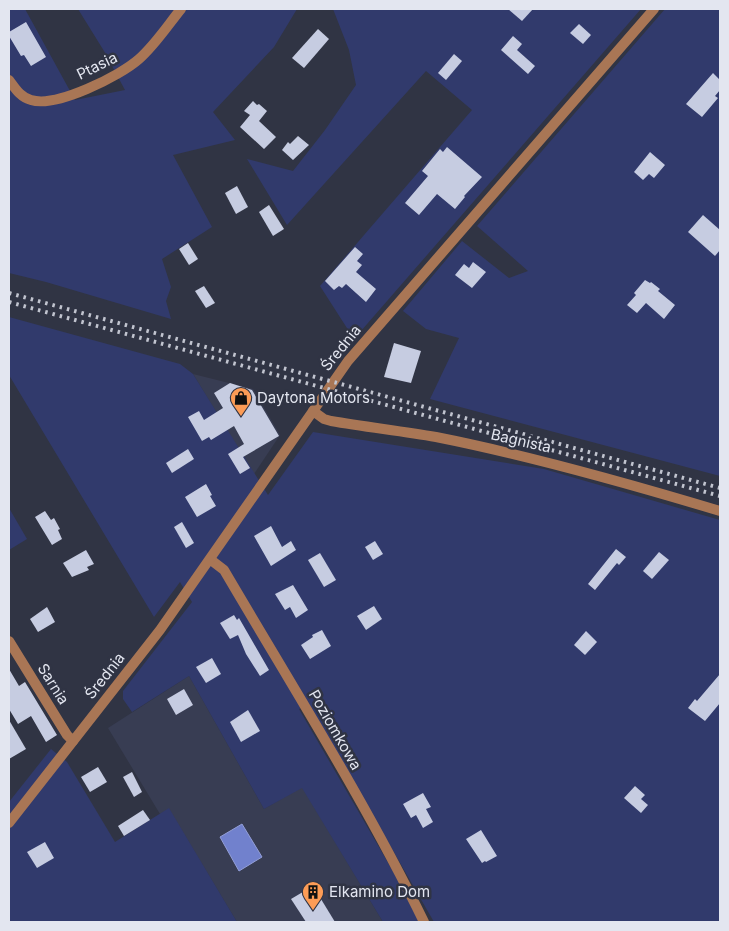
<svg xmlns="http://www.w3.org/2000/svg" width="729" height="931" viewBox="0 0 729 931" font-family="Inter,sans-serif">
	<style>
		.built { fill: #383d53 }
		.green { fill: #313a6c }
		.water { fill: #7181cd; stroke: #939fd8 }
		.building { fill: #c6cce1 }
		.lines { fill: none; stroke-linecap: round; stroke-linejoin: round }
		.minor { stroke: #a97655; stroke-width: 10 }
		.tertiary { stroke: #a97655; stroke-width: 10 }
		.rail { stroke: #c1c4cf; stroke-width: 4; stroke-dasharray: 2.5 5; stroke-linecap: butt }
		.labels { text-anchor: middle; stroke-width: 5; stroke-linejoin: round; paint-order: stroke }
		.street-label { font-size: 15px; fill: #e3e6f0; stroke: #303444 }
		.poi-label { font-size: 15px; fill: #e3e6f0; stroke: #303444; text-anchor: start }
	</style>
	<rect width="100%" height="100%" fill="#303444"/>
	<g class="built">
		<path d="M193,374L253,389L280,435L254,474Z"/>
		<path d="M189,676L264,809L302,787L383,922H237L169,809L160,814L108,728Z"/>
	</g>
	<g class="green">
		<path d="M9,9H25L75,100L125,90L104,51L78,9H297L274,47L213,112L235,140L173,155L212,227L162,259L171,287L166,301L171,319L46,282L9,273Z"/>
		<path d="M333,9H641L354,339L320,286L472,110L426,71L287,225L247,159L293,171L325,130L356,85L349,50Z"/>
		<path d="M665,9H720V476L430,399L459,338L426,329L403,311L462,241L509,278L528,271L477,226Z"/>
		<path d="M9,317L180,364L193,374L268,495L313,432L544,469L720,520V922H434L308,703L299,709L394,873L420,922H383L302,788L264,809L189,676L132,712L123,699V691L192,602L180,582L154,617L9,375Z"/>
		<path d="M9,508L27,539L9,550Z"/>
		<path d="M51,749L67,762L115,842L169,808L237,922H9V802Z"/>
	</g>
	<path class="water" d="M242,824L262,857L239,871L220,837Z"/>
	<g class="building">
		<path d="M508,9H533L522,21Z"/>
		<path d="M26,22L46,57L31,66L24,55L21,56L9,36V32Z"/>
		<path d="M579,24L591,35L583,44L570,33Z"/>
		<path d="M318,29L329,39L304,68L292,58Z"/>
		<path d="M513,36L522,44L517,50L535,66L528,74L501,50Z"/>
		<path d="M454,54L462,61L446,80L438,73Z"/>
		<path d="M713,73L720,80V90L715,96L718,98L702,117L686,104Z"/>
		<path d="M253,101L257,105L259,104L267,111L259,121L276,137L264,149L240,127L250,115L244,111Z"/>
		<path d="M298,136L309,145L293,160L282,150L288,142L290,144Z"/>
		<path d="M447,147L482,177L464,196L465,197L455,209L437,194L419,215L405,203L428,176L422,171L440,149L443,152Z"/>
		<path d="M650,152L665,165L654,178L649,174L643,180L634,172Z"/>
		<path d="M237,186L248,207L236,214L225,193Z"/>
		<path d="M269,205L284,229L273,236L259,212Z"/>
		<path d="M703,215L720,230V250L715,256L688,232Z"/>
		<path d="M188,243L198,259L189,265L179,249Z"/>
		<path d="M355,247L363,254L357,261L362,265L356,272L376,289L366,302L346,284L342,288L339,286L334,290L325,281Z"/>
		<path d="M473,262L486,272L472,288L455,275L464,264L469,268Z"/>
		<path d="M645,280L650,283L651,282L660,289L658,291L675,305L664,319L646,303L637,313L627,305L636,295L634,293Z"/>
		<path d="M204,286L215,303L206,308L195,291Z"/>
		<path d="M394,343L421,351L411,383L384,377Z"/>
		<path d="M230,383L252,390L279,436L243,457L250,468L240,474L228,454L244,444L234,426L211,440L209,437L202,441L188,417L199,411L204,420L223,408L214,393Z"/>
		<path d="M188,449L194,459L172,473L166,463Z"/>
		<path d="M206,484L212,495L210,496L216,506L197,517L185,497Z"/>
		<path d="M45,511L51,520L54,518L60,529L58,530L62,539L52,545L35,517Z"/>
		<path d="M182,522L194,543L186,548L174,527Z"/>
		<path d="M271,526L282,547L291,541L296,550L271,566L254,536Z"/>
		<path d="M375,541L383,554L373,560L365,547Z"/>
		<path d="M616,549L626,557L619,565L617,563L595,590L588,584Z"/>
		<path d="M86,550L94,564L87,567L89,570L72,577L63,563Z"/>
		<path d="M659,552L669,560L652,579L643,571Z"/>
		<path d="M320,553L336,580L324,587L308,560Z"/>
		<path d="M293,585L308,610L296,618L290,607L285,610L275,594Z"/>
		<path d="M374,606L382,619L366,630L357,616Z"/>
		<path d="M47,607L55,622L38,632L30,619Z"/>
		<path d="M234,615L237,620L239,618L269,670L260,676L246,654L238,635L230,639L220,623Z"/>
		<path d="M322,630L331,646L310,659L301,645L313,637L312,635Z"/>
		<path d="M586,631L597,642L585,655L574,645Z"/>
		<path d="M212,658L221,674L206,683L196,667Z"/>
		<path d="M9,669L19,686L25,682L57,735L46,742L31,716L18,724L9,709Z"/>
		<path d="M720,674V703L705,721L688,708L695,699L697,701Z"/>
		<path d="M184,689L193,705L176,715L167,699Z"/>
		<path d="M248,710L260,731L241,742L230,722Z"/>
		<path d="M9,720L26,749L9,759Z"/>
		<path d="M98,767L107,782L90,792L81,777Z"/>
		<path d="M132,772L142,792L134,797L123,777Z"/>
		<path d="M635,786L645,795L641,799L648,805L641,813L624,798Z"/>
		<path d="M423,793L431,807L426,809L433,822L423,828L416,815L411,818L403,804Z"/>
		<path d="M143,810L150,820L124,836L118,826Z"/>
		<path d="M481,830L497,856L486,862L485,861L482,863L466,839Z"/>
		<path d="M45,842L54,858L37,868L27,852Z"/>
		<path d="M313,886L335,922H306L291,899Z"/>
	</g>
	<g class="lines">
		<g class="minor">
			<path d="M9,80C15,88 20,97 31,100C56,108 120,76 139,59C155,45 168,25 181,9"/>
			<path d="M313,411L324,419L331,421C366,427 401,431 436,437C532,456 627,483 720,511"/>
			<path d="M211,560L224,570C292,686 365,801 424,922"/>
			<path d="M9,641L67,735L73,741"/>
		</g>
		<path class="tertiary" d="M9,823L160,630L348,361L654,9"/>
		<g class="rail">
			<path d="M9,293L720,488"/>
			<path d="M9,302L720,496"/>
		</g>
	</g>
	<defs>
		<g id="shop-pin" transform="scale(1.125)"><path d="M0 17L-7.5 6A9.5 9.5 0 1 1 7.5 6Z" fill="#fd9c56" stroke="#303444"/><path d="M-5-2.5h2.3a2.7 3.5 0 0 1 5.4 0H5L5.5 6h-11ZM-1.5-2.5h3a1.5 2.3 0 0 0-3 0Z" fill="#111"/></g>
		<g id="building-pin" transform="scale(1.125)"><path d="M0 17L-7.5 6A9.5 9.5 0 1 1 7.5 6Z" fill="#fd9c56" stroke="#303444"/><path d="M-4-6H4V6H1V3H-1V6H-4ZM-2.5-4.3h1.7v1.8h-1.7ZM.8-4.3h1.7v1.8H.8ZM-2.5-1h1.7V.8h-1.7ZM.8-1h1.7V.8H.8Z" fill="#111"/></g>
	</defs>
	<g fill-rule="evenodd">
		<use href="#shop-pin" x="241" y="398"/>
		<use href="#building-pin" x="313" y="892"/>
	</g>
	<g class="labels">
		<g class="street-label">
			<text transform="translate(97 66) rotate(-26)" y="5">Ptasia</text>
			<text transform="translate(341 348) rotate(-51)" y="5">Średnia</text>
			<text transform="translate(521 441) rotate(13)" y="5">Bagnista</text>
			<text transform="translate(105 676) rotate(-52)" y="5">Średnia</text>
			<text transform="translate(53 684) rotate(58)" y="5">Sarnia</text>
			<text transform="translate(335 730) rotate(60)" y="5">Poziomkowa</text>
		</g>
		<g class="poi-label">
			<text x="257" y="403">Daytona Motors</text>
			<text x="329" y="897">Elkamino Dom</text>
		</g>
	</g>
	<rect width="729" height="931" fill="none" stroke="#e3e6f0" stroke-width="20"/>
</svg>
